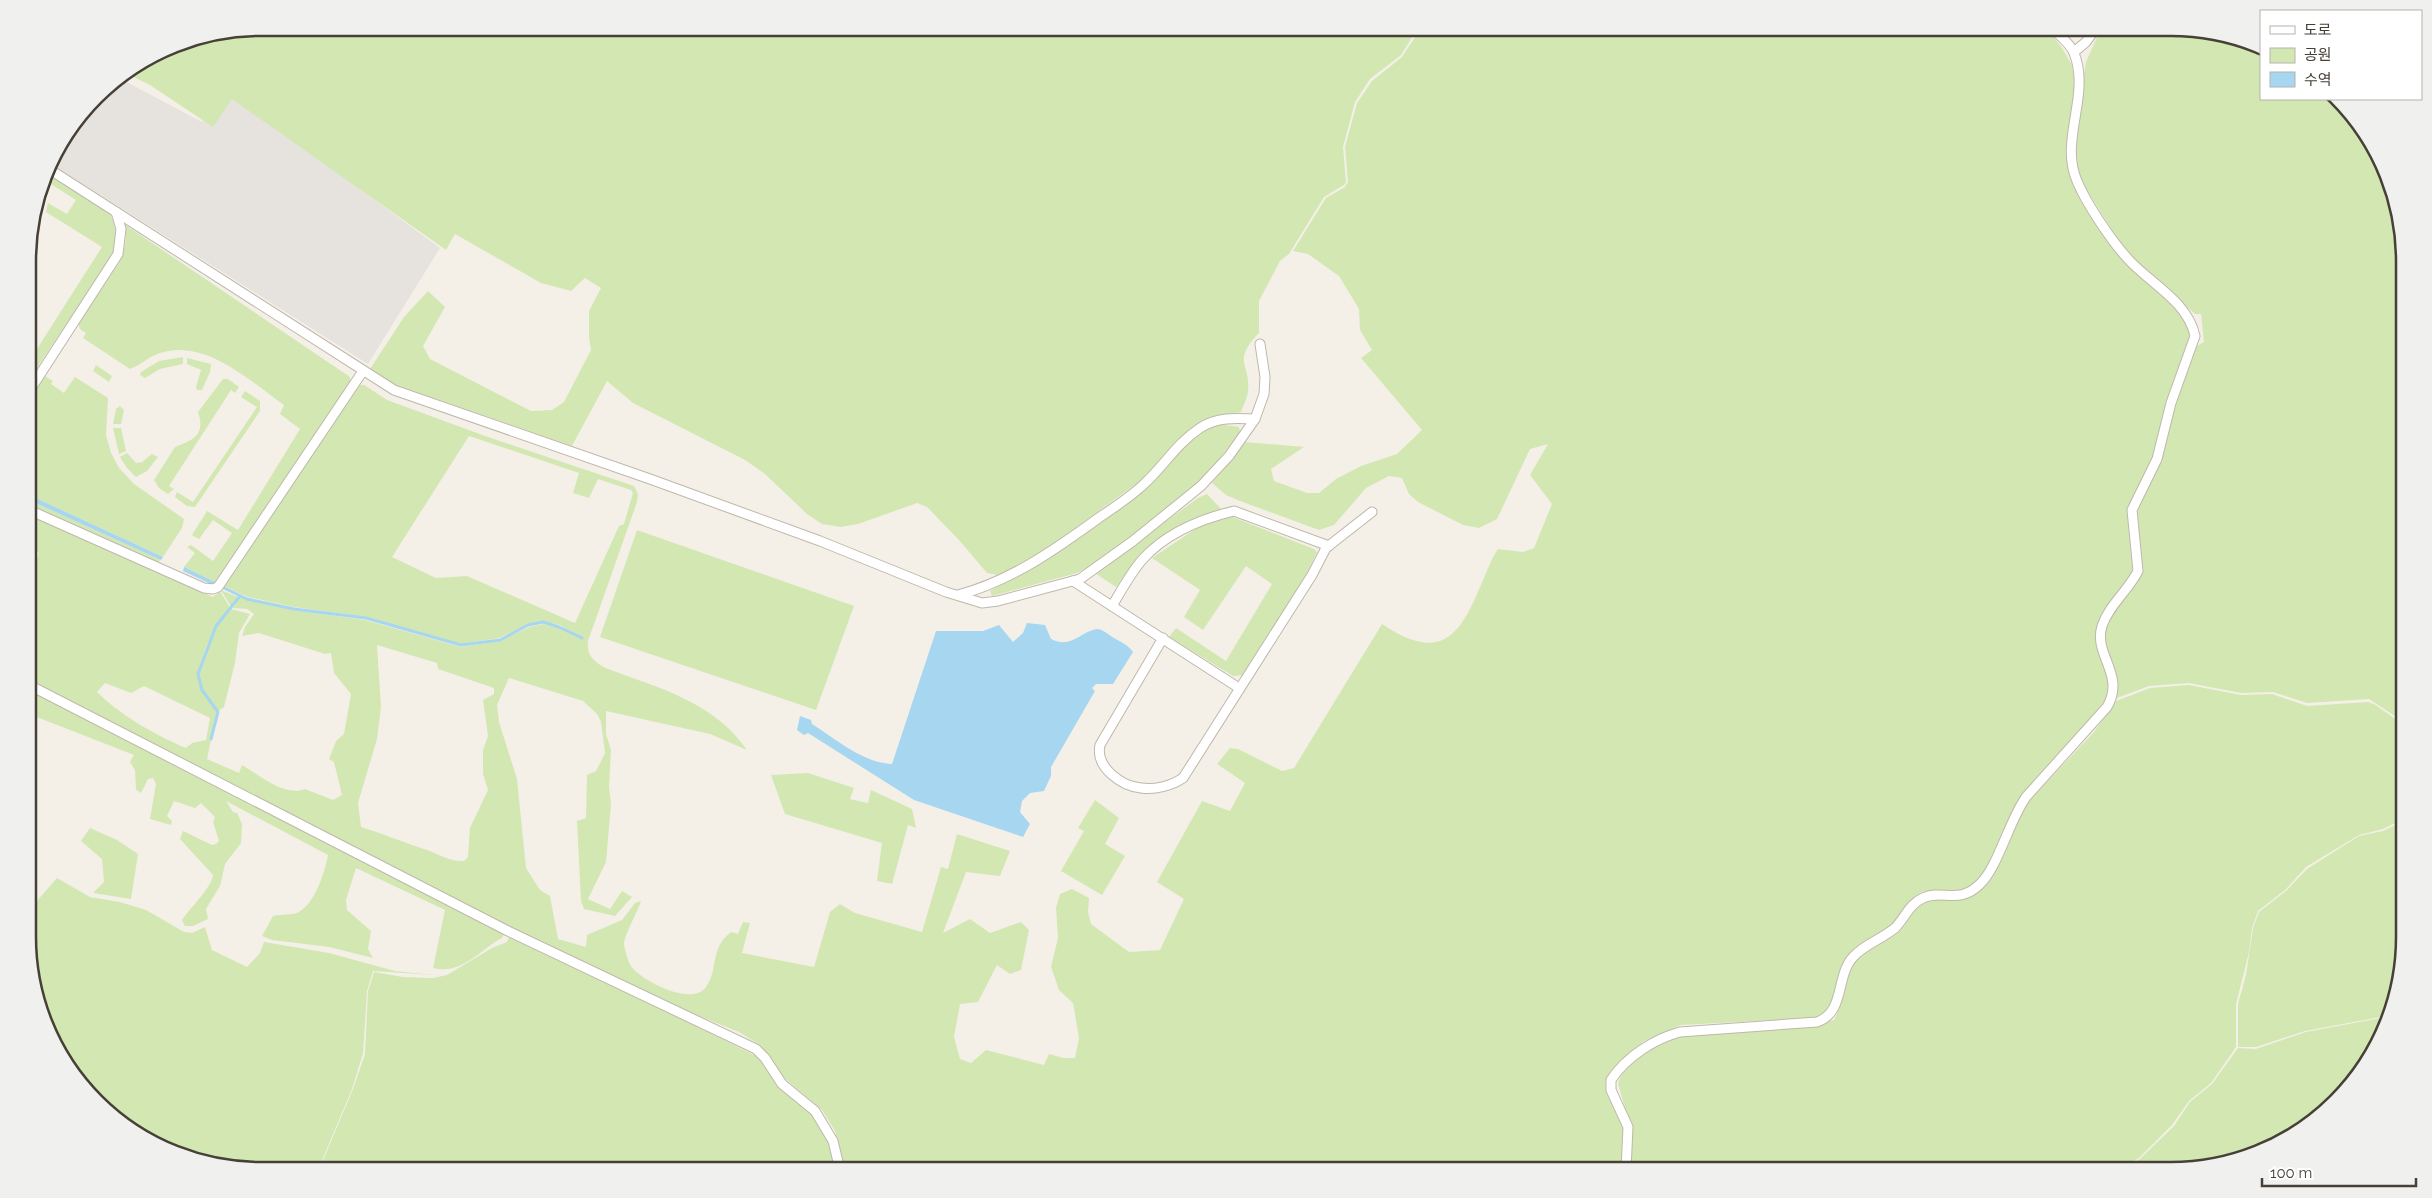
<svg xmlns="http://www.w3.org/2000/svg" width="2432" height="1198" viewBox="0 0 2432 1198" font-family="Raleway,'Noto Sans KR',sans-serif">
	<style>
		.industrial { fill: #e6e2dd }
		.green { fill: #d3e7b2; fill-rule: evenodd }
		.water { fill: #a6d6f0 }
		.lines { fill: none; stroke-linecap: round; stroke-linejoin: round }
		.stream { stroke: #a6d6f0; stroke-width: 3 }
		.minor-casing { stroke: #bfb7ab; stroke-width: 11 }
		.minor { stroke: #fff; stroke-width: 9 }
		.rim { fill: none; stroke: #474037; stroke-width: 2.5 }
	</style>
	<rect width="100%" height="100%" fill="#f4f0e8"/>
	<path class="industrial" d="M119,78L202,122L227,91L440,248L368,364L50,163L52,158L107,86Z"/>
	<g class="green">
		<path d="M261,28H1418L1401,55L1370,79L1355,102L1343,147L1346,182L1344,185L1324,197L1289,254L1280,261L1259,301V333C1231,362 1251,363 1248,392C1247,399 1243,406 1241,412L1214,416L1199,423L1140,481L1056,542L1012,570L998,575L987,573L959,540L927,507L917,503L858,524L841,527L822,524L807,514L765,474L745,460L633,403L607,381L572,446L393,384L370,369L404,317L428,291L445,307L423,346L430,359L531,411L552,410L564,402L591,350L589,337V311L601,288L585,278L571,291L541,283L455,234L446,250L232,99L213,127L150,85L127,74L172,45Z"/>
		<path d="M1421,28H2047L2062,48L2072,65L2074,76V94L2066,149L2068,169L2076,187L2138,272L2180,312L2189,324L2190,343L2155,455L2129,508L2134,565L2131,576L2102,616L2109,691L2105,701L2023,796C2015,807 2008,819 2003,832C1996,848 1991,872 1977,883C1960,897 1941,886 1923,892C1906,898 1903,914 1892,925C1881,936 1865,939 1854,949C1833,968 1844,1009 1814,1018L1681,1025L1644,1041L1615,1066L1610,1074L1609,1085L1623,1124L1621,1170H843L835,1131L822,1110L782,1076L760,1045L739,1032L664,1002L524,936L192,764L29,682V584L39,553L29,549V512L213,597L220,591L230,608C215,622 192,670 201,689C204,698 213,703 217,711L207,759L239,773L242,765C261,776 284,797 305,789L333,800L342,795L334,762L329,759L336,741L344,734L351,694L334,673L331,653L325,654L259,633L242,636L245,627L254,614L247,609L233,608L240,597L294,610L365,620L461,647L500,641L529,627L543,624L559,628L583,639L560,625L543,621L528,624L499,638L461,644L366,617L294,607L248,597L223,586L357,385H364L387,400L488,437L634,486L638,494L637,502L588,641C586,656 595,663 608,669C659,688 714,702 747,750L710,734L606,711V734L611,750L609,787L611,804L606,862L588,899L610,909L622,891L632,897L615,916L584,909L581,901L577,821L586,818L587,775L596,771L605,753L601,722L597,714L583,701L509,678L497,705L499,722L517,779L526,868L540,890L550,896L558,939L586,947L587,935L622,920L635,903L641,901C638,911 624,936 624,944C625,950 628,962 631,966C641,981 693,1007 706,987C719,969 709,949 731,932L738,934L743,922L750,923L742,953L814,967L830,912L840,904L855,913L922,932L941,867L948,869L957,834L1010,851L1000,876L966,872L943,933L970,919L990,933L1021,922L1029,930L1021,970L1010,974L997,965L978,1002L960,1004L954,1037L960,1059L971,1063L986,1050L1044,1065L1049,1054L1063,1058H1075L1079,1038L1073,1003L1059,990L1051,967L1058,938L1056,908L1060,894L1072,889L1089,898L1088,912L1091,924L1129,952L1160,950L1184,899L1157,882L1202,801L1230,811L1245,783L1217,764L1230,748L1238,749L1282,771L1294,768L1382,624C1456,674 1467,614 1493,557L1498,549L1523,552L1534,548L1552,504L1530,475L1548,444L1530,449L1497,519L1479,528L1463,525L1418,502L1409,494L1402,478L1389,476L1366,488L1334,525L1319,530L1240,501L1226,495L1212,483L1245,442L1304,447L1271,469L1274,481L1307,493H1319L1336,479L1361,466L1397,454L1422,430L1361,358L1372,350L1360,330L1359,309L1339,276L1308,254L1293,251L1326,198L1345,187L1348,182L1345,147L1357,103L1372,81L1402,57ZM469,436L579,473L573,493L589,498L598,479L631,490L633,493L624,524L619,526L575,623L467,576L436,578L392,557ZM377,645L437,663L438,669L494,688V694L483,700L488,736L483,750V774L488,790L470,828L468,857L464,861C451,862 440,855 427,850C405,843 384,834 361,827L358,803L377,739L381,707ZM105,683L131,693L144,686L210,718L206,740L192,743L186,748C157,736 120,715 97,692Z"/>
		<path d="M2060,28H2093L2086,36C2074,38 2068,36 2060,28Z"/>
		<path d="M2101,28H2171L2261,48V99H2336L2365,131L2403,231L2404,722L2369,699L2307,703L2273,692L2241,693L2189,683L2149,686L2117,698V677L2104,639L2105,626L2112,613L2142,573V561L2135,512L2160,461L2175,404L2195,347L2204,342L2201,314H2195L2137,263L2123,247L2079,178L2074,151L2082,101L2084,75L2086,62Z"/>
		<path d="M48,172L107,210C117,223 117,237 114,253L28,381V363L102,247L46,212L48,203L67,214L76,200L46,181Z"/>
		<path d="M124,224L350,377V383L217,583L184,567L195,553L187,547L191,545L213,561L232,533L213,520L199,539L192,535L207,511L238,530L300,429L280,414L284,405C250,381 205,338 160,353C149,356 141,365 130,369L83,338L86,333L80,329L78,323L119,263C125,250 128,238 124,224Z"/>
		<path d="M183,357V364L160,369L145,378L140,375L141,372L159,361Z"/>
		<path d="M187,358L211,364L210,372L202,390H197L196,387L201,370L187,364Z"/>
		<path d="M96,365L112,376L109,382L93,371Z"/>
		<path d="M45,376L53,381L51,384L64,393L75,377L108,398L106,435L111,453L119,468L134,484L184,519L182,528L163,557L29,495L28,398Z"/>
		<path d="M223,379H228L239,387L235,393L231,390L169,486L174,489L168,494L159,488L154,480L175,447C193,440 206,435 198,412Z"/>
		<path d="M245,391L260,401V411L195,507L187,506L175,497L177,492L193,502L257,407L241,397Z"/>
		<path d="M120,406L124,410L121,424H113L116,409Z"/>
		<path d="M1219,424L1239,427L1240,432L1214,466L1189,491L1099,561L1077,573L992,596L990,591L1065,545L1183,446L1205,430Z"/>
		<path d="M113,428H121L126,451L119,454Z"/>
		<path d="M127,453L136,463L142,462L152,454L158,457L147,471L136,477L127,468L120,457Z"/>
		<path d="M1207,494L1221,509C1193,519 1160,533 1140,556C1131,565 1124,577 1116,587L1095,573L1198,498Z"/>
		<path d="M29,500L161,560L156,563L151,562L29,506Z"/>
		<path d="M1230,516L1314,549L1317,552L1308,571L1244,675L1233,676L1169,637L1176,628L1226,661L1272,584L1246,566L1203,630L1184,617L1200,590L1152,558L1200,526Z"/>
		<path d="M637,530L854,606L816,710L600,637Z"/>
		<path d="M221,590L238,597L231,607Z"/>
		<path d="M231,609L250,614L239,633L235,663L224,707L218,711L203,691L199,674L216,626Z"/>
		<path d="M2189,685L2241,695L2272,694L2307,706L2368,702L2374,704L2404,725V819L2383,829L2359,835L2306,867L2285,890L2258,911L2252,928L2249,952L2236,1004V1047L2211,1083L2189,1101L2172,1125L2140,1157L2121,1170H1630L1631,1128L1618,1084C1622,1065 1661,1042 1678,1036L1814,1026L1834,1020C1844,1002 1841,978 1853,962C1863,948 1885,944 1898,933C1908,924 1913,907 1924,901C1945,890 1963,915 1989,880L2015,823L2029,801L2094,732L2116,701L2150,688Z"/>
		<path d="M29,689L505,932L502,938C478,951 462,975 433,968L445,910L356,868L346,900L347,910L371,931L368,949L373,958L329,947L272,940L262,936L273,916C281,914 290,915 297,913C315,905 325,871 328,855L226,801L233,812L237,813L242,824L241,843L225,864L220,886L206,909L208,919L193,926H185L182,920C190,908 212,887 213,875L180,839L183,831L212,845L216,844L219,841L213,822L215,817L201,803L195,808L174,801L167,816L172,821L171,825L150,819L156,784L153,778L148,779L141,793L136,790L135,770L130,762L134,755L29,714Z"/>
		<path d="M808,773L854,788L850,799L868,803L871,790L912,809L916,828L908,825L892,884L877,881L882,843L785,814L771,775Z"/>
		<path d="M1095,800L1119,818L1105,844L1125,856L1102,895L1061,871L1084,831L1078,828Z"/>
		<path d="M2404,821V937L2386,1016L2305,1031L2256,1047H2238V1004L2246,975L2253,928L2259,912L2286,891L2307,869L2359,836L2383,831Z"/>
		<path d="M90,828L117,840L138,854L131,899L93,893L104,882L102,859L81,841Z"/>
		<path d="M57,878L90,897L120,902L146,910L184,932L192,933L205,927L212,950L247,967L260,953L264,942L329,953L395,971L434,975L373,971L367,991L363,1053L352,1089L318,1170H261L158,1147L76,1079L45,1026L30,967L29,910Z"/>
		<path d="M510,934L758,1057C767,1066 771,1079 781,1088C790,1097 802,1104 811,1113C826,1126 834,1152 833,1170H319L353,1089L365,1054L368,991L374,972L403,977L433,978L447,975L492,948L507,942Z"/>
		<path d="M2386,1017L2381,1040L2347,1091L2301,1131L2246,1158L2186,1170H2123L2141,1158L2174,1126L2190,1102L2212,1084L2238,1048L2256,1049L2306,1032Z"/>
	</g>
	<g class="water">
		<path d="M29,495L163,557L161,560L29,500Z"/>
		<path d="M184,567L217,583L215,586L183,571Z"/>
		<path d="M1027,623L1045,625L1051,639C1071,649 1079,633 1096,629C1102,628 1109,635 1114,638C1121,642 1128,645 1133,652L1113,684H1096L1092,688L1095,691L1051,767V776L1044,791L1030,793L1022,801L1020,812L1030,824L1023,837L914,800L808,733L804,735L797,730L800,716L811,720L812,724C836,739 863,763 892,764L936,631H983L999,625L1013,642L1023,633Z"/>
	</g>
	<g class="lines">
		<g class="stream">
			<path d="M222,587L247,599L294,609L366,618L461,645L500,640L528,625L543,622L559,627L582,638"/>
			<path d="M211,739L218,712L202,690L198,674L216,626L240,596"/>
		</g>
		<g class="minor-casing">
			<g id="minor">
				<path d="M2074,52L2086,42L2096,28"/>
				<path d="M49,169L394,390L650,479L820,541L946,592L982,603L998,601L1080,579L1133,541L1201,486L1229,456L1255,419L1264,394L1265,377L1260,344"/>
				<path d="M28,393L118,254L121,229L116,212"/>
				<path d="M29,510L204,588L213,589L218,587L363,371"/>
				<path d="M1073,581L1239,688"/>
				<path d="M958,595C1011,581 1056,549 1100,517C1115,507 1130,497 1143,485C1163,467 1177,443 1200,428C1217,417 1235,418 1255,419"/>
				<path d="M1112,606C1121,591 1130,574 1142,560C1165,534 1201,519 1234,511L1329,546"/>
				<path d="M1163,638L1100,745C1095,767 1121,786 1141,788C1155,790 1171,786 1183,778L1312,575L1326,548L1372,512"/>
				<path d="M29,685L508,931L756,1049L765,1058L782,1084L815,1111L833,1141L840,1170"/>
				<path d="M1626,1170L1628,1127L1611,1090V1080C1626,1057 1654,1039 1680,1032L1817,1022C1846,1012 1835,975 1854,956C1865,944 1882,939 1895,928C1905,918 1909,904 1923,898C1943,889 1959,905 1980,884C1998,867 2009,821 2026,797L2107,707C2126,675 2093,655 2102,626C2109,605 2128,591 2138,571L2132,510L2157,459L2171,403L2195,336C2188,302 2151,284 2129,260C2112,242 2086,203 2077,181C2059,140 2091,95 2074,53C2071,44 2059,35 2052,28"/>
			</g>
		</g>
		<use href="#minor" class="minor"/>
	</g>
	<path d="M0 0H2432V1198H0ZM261 36H2171A225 225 0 0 1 2396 261V937A225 225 0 0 1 2171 1162H261A225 225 0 0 1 36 937V261A225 225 0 0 1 261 36Z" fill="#f0f0ef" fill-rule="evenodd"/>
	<path class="rim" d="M261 36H2171A225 225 0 0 1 2396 261V937A225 225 0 0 1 2171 1162H261A225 225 0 0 1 36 937V261A225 225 0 0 1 261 36Z"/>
	<rect x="2260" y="10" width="162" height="90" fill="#ffffff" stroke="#b5b3af"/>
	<rect x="2270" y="26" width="25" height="8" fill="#ffffff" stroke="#b5b3af"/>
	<text x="2304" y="35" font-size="15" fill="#474037">도로</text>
	<rect x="2270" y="48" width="25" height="15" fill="#d3e7b2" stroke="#b5b3af"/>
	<text x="2304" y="60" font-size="15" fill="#474037">공원</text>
	<rect x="2270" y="72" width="25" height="15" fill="#a6d6f0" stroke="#b5b3af"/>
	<text x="2304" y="85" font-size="15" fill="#474037">수역</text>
	<path d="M2262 1178v8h154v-8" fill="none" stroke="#474037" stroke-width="2.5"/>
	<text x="2270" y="1178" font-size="15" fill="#474037" stroke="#ffffff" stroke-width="4" paint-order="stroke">100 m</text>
</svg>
